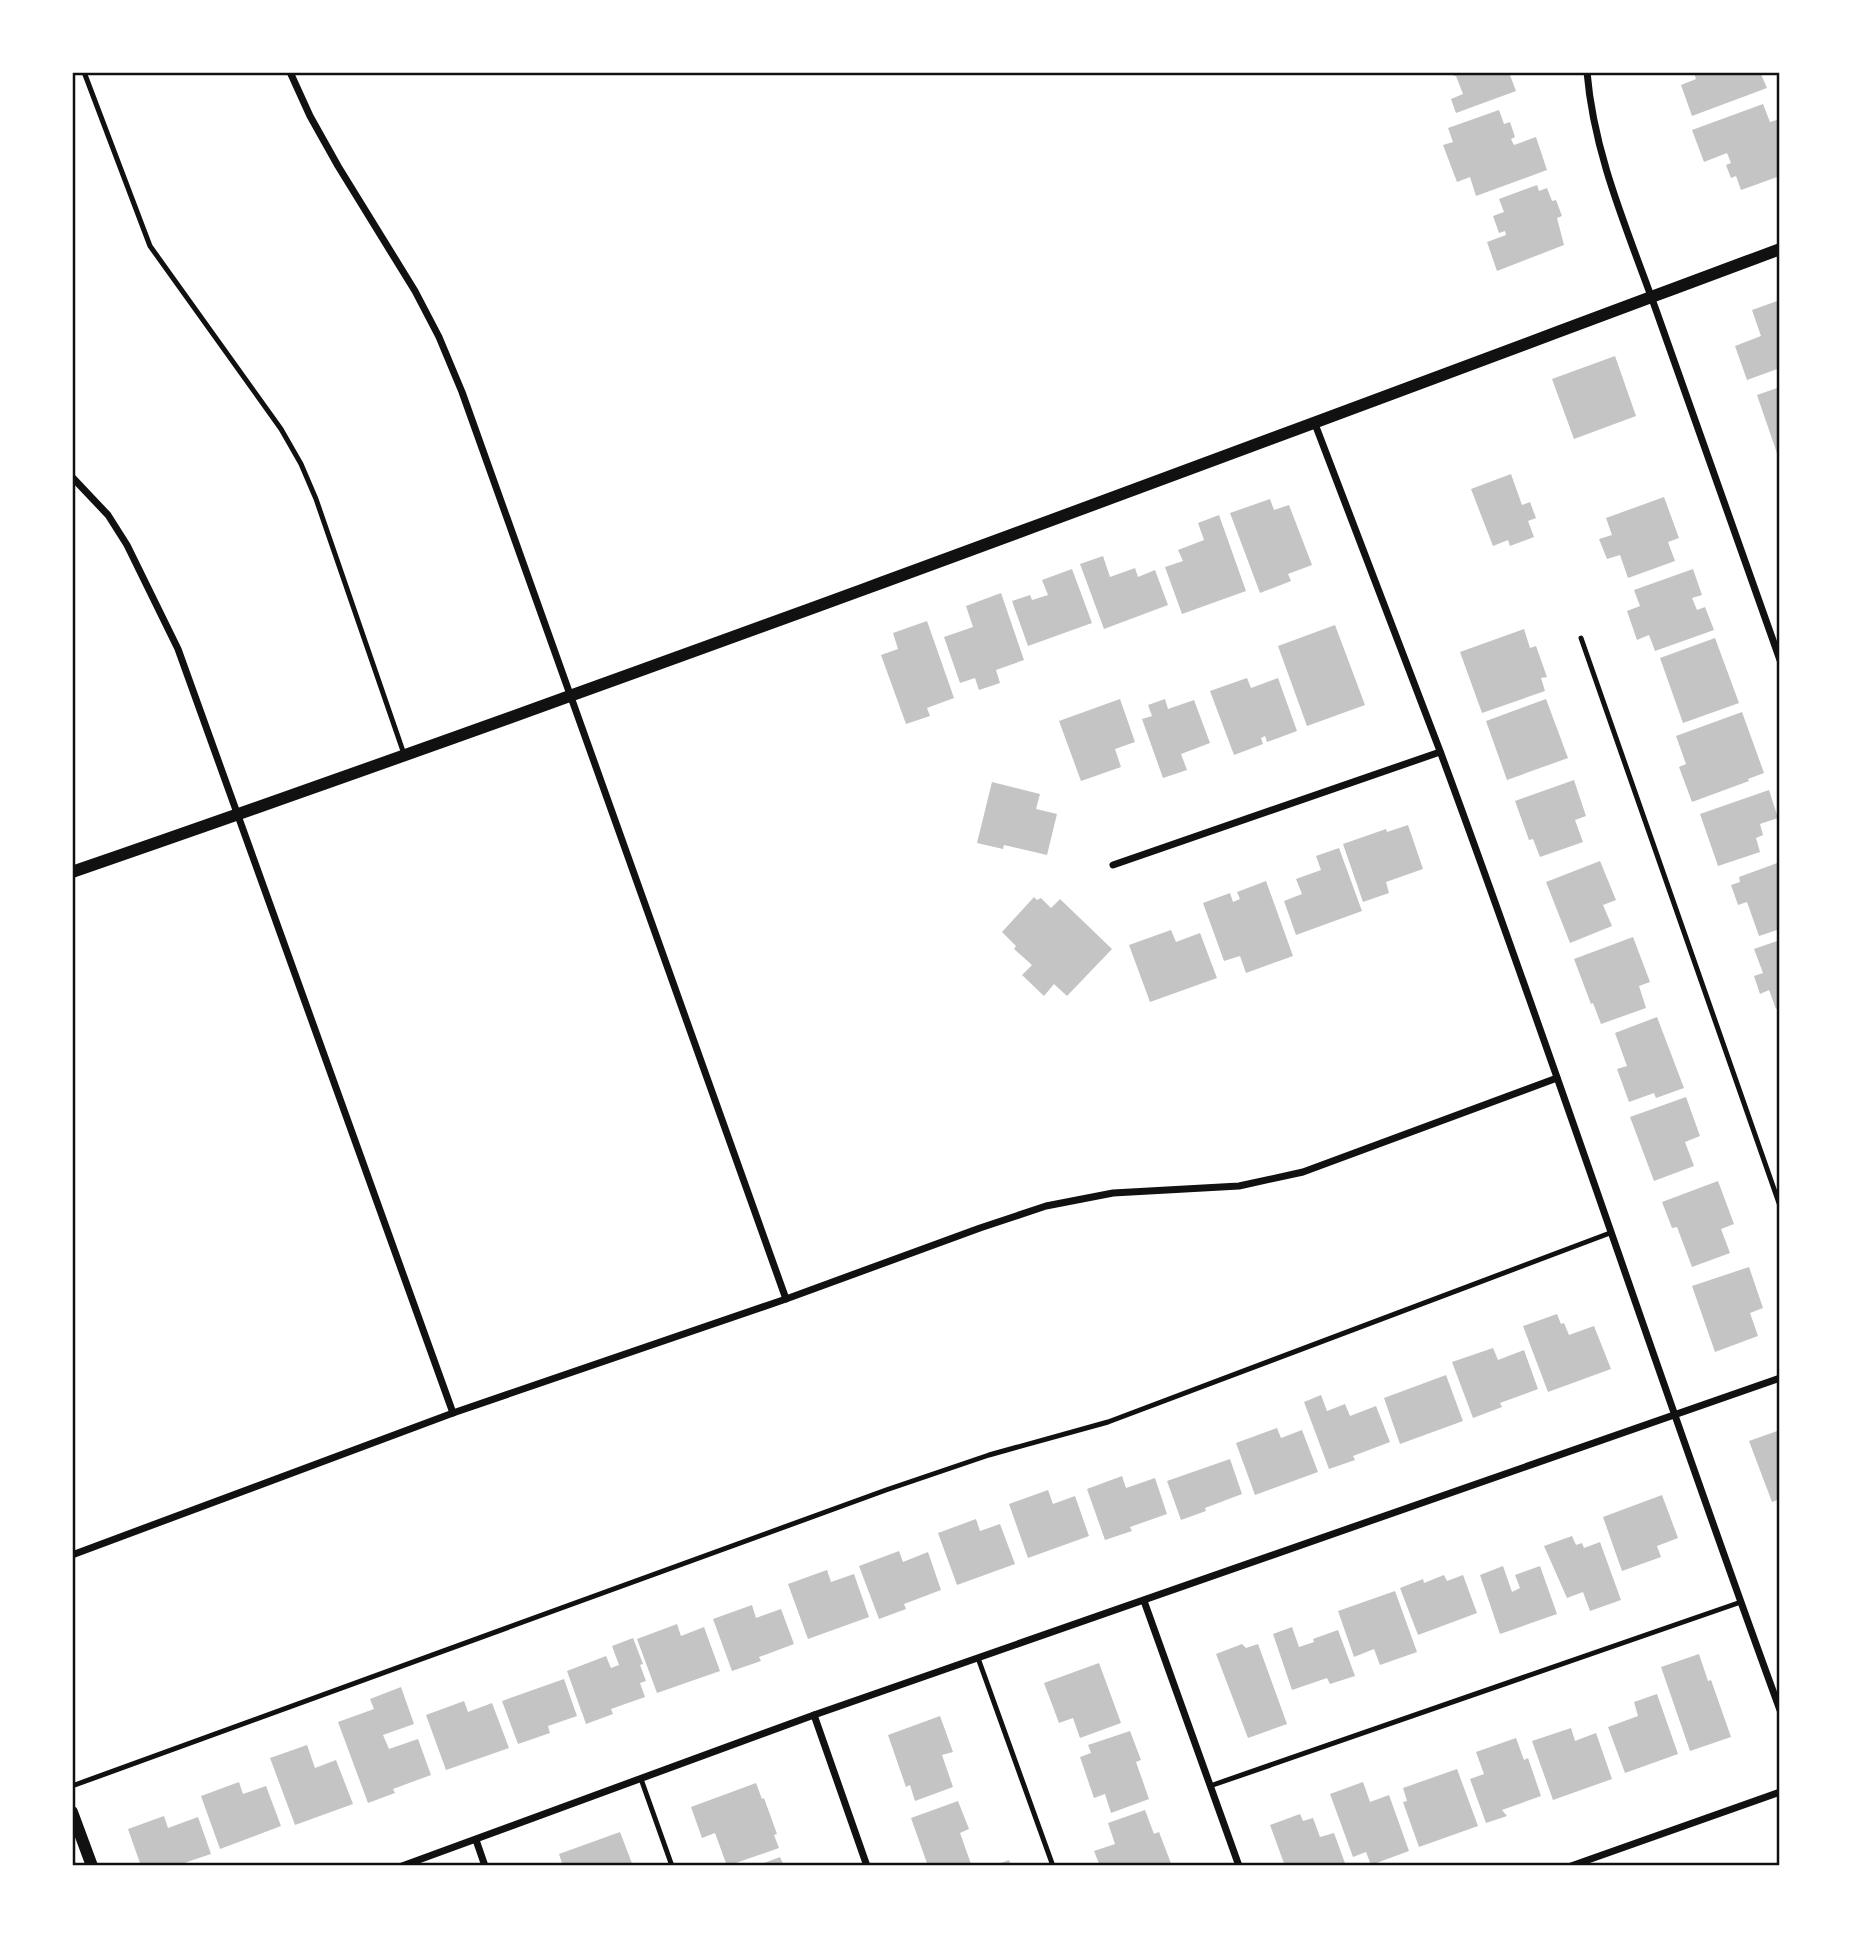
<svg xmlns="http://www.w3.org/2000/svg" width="1852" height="1938" viewBox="0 0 1852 1938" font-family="'Archivo Narrow',sans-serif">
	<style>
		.building { fill: #c4c4c4 }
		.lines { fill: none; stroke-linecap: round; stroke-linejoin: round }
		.service { stroke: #111; stroke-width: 5 }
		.minor { stroke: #111; stroke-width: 7 }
		.tertiary { stroke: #111; stroke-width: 12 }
		.neatline { fill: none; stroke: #111; stroke-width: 2.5 }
	</style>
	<rect width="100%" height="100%" fill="#fff"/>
	<g class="building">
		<path d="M1452,72H1519L1510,75L1516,91L1456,113L1451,99L1463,94L1456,76H1454Z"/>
		<path d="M1688,72H1748L1749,74L1760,72L1767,88L1692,116L1681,85L1696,79L1694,73L1689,75Z"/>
		<path d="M1763,104L1770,122L1780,119V176L1741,190L1736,176L1731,178L1726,165L1731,163L1727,153L1704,162L1692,130Z"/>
		<path d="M1499,110L1504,124L1510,122L1515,137L1511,139L1514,145L1536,137L1547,170L1476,196L1470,177L1457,182L1443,145L1453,142L1448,128Z"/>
		<path d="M1537,185L1539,191L1547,188L1552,201L1556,200L1562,216L1557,218L1564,245L1497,271L1487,242L1506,235L1505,231L1499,233L1493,216L1504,212L1499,199Z"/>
		<path d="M1780,300V368L1747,380L1735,346L1761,336L1752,310Z"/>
		<path d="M1615,356L1636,416L1574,439L1552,379Z"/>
		<path d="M1780,387V462L1757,395Z"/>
		<path d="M1511,474L1522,505L1530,502L1536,518L1528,521L1534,537L1510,546L1508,540L1493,546L1471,489Z"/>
		<path d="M1664,497L1679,538L1668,542L1675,561L1628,578L1620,555L1607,559L1599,539L1612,535L1606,518Z"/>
		<path d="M1270,499L1274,510L1289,505L1312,565L1288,574L1291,581L1260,593L1230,513Z"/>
		<path d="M1219,515L1246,591L1182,614L1165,567L1183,561L1178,550L1204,540L1198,523Z"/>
		<path d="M1103,556L1110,577L1135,568L1138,577L1155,570L1168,605L1104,629L1080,564Z"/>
		<path d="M1072,569L1092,623L1028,646L1012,601L1030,595L1032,600L1048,595L1042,580Z"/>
		<path d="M1693,569L1702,595L1692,598L1697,610L1705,607L1714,630L1655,651L1649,635L1637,640L1627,611L1640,606L1634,590Z"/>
		<path d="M1001,593L1024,660L996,670L1000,683L979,690L975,678L960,683L944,637L973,627L966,606Z"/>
		<path d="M927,621L954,698L927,708L930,716L906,724L881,655L898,649L893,633Z"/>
		<path d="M1335,625L1365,705L1307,726L1278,646Z"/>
		<path d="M1524,629L1530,648L1536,646L1547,677L1541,678L1545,691L1482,713L1460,652Z"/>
		<path d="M1715,638L1739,703L1683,723L1660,658Z"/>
		<path d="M1247,678L1251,688L1278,678L1297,731L1267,742L1265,736L1261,738L1263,744L1234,755L1210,691Z"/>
		<path d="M1120,699L1135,742L1115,749L1121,767L1081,781L1059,721Z"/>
		<path d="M1165,699L1168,709L1194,700L1210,743L1181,754L1187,770L1163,778L1142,719L1152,716L1148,705Z"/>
		<path d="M1546,699L1568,758L1507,780L1486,721Z"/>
		<path d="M1742,712L1764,773L1748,779L1749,781L1692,802L1679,767L1686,764L1676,736Z"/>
		<path d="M1574,780L1586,816L1575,820L1583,842L1540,857L1533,839L1529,840L1515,801Z"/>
		<path d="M992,782L1040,794L1036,809L1057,814L1047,855L1004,845L1003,849L977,843Z"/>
		<path d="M1769,790L1778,818L1760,824L1763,835L1756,838L1760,852L1718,866L1700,814Z"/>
		<path d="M1408,825L1423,869L1386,882L1389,893L1363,902L1343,844L1386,829L1387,832Z"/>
		<path d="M1339,848L1362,911L1296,935L1284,901L1302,894L1296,879L1321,870L1316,856Z"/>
		<path d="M1600,861L1616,900L1603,905L1612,926L1570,943L1546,882Z"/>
		<path d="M1780,862V929L1759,936L1747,902L1738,905L1731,885L1740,882L1739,877Z"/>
		<path d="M1266,881L1293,956L1246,973L1240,956L1224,961L1203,903L1230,893L1233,902L1240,899L1237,892Z"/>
		<path d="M1034,897L1037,900L1041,898L1051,908L1060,899L1112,949L1067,996L1054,984L1044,996L1022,975L1032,965L1014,949L1016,946L1002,932Z"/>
		<path d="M1171,930L1176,942L1200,933L1217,978L1150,1002L1129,945Z"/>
		<path d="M1633,937L1650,982L1639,986L1646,1008L1601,1024L1593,1003L1591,1004L1574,959Z"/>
		<path d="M1780,940V1007L1776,1009L1769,990L1760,994L1754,976L1763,973L1754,949Z"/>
		<path d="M1657,1017L1684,1088L1656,1098L1654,1093L1629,1102L1617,1069L1627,1066L1615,1033Z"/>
		<path d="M1686,1097L1700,1136L1685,1142L1694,1166L1654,1181L1630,1117Z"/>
		<path d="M1718,1181L1734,1224L1721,1229L1730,1253L1692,1267L1677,1227L1672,1228L1662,1202Z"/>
		<path d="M1749,1267L1763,1308L1750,1313L1758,1336L1715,1352L1692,1286Z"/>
		<path d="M1557,1314L1561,1324L1564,1323L1569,1335L1594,1326L1611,1369L1548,1392L1523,1326Z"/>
		<path d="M1493,1348L1498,1360L1524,1350L1538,1389L1500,1403L1502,1407L1473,1418L1452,1362Z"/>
		<path d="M1446,1375L1463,1421L1400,1444L1384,1398Z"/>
		<path d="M1321,1395L1327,1411L1345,1404L1350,1416L1376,1406L1390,1442L1353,1456L1355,1460L1329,1469L1304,1402Z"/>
		<path d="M1277,1428L1281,1438L1302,1430L1318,1472L1255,1495L1236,1443Z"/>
		<path d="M1780,1430V1499L1772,1502L1749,1441Z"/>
		<path d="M1230,1459L1242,1494L1205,1508L1206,1511L1181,1520L1167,1481Z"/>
		<path d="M1122,1476L1126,1488L1155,1478L1167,1514L1130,1527L1132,1531L1105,1540L1087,1489Z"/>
		<path d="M1048,1490L1053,1504L1075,1496L1089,1536L1028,1558L1009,1504Z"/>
		<path d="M1662,1495L1678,1538L1657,1546L1661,1557L1622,1571L1603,1517Z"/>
		<path d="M976,1519L980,1531L1000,1524L1015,1564L957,1585L938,1533Z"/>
		<path d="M1572,1536L1576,1545L1582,1543L1584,1548L1600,1542L1621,1600L1590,1611L1583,1592L1567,1598L1544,1546Z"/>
		<path d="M899,1551L903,1562L928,1552L941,1590L904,1604L906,1609L879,1619L859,1566Z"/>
		<path d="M1503,1566L1512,1592L1520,1588L1515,1575L1540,1566L1557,1614L1500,1634L1480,1575Z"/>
		<path d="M827,1570L831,1582L854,1574L869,1617L808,1639L788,1584Z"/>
		<path d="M1444,1575L1447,1581L1463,1575L1477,1613L1418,1635L1400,1588L1423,1579L1424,1583Z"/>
		<path d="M1395,1591L1417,1652L1380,1665L1374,1649L1354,1657L1338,1611Z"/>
		<path d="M752,1605L756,1618L781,1609L794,1644L759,1657L761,1661L732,1671L713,1619Z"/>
		<path d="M677,1624L681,1636L704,1627L720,1671L657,1693L637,1639Z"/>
		<path d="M1292,1627L1299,1647L1314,1642L1313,1639L1338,1630L1355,1676L1330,1684L1327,1678L1292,1690L1273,1634Z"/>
		<path d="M633,1638L643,1664L640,1665L646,1681L640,1683L645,1697L611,1709L613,1714L586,1724L567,1671L606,1656L611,1668L619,1665L612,1646Z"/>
		<path d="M1242,1644L1246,1648L1258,1644L1287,1724L1248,1738L1216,1654Z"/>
		<path d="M1699,1654L1708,1681L1711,1680L1731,1737L1690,1751L1661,1667Z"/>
		<path d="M1099,1663L1121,1723L1080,1738L1073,1718L1059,1723L1044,1683Z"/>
		<path d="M564,1679L577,1716L548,1726L550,1733L518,1744L502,1701Z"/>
		<path d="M401,1687L414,1724L383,1735L389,1749L418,1739L431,1775L393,1789L395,1793L368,1803L338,1722L374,1709L370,1699Z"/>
		<path d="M1657,1694L1678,1754L1625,1773L1608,1727L1638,1716L1634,1702Z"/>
		<path d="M464,1701L468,1712L492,1703L509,1748L446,1770L426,1715Z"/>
		<path d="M940,1716L953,1752L942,1755L953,1787L915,1801L910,1785L906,1787L888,1735Z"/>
		<path d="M1571,1728L1575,1741L1596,1733L1612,1779L1553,1800L1532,1741Z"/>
		<path d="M1130,1731L1141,1760L1136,1762L1149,1799L1111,1813L1105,1794L1094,1798L1080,1757L1091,1753L1088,1745Z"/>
		<path d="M1516,1738L1524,1760L1528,1758L1541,1796L1502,1810L1507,1816L1486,1823L1470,1779L1484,1774L1476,1752Z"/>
		<path d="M307,1745L315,1768L336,1760L353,1804L295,1825L270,1758Z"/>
		<path d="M1457,1769L1478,1826L1419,1847L1403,1802L1407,1801L1403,1788Z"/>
		<path d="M239,1782L243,1794L266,1786L281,1826L220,1849L201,1796Z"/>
		<path d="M1363,1782L1370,1802L1389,1795L1409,1851L1371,1865L1366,1852L1353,1857L1330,1794Z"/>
		<path d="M756,1783L762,1799L764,1798L777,1834L774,1835L779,1848L727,1866L715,1833L702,1838L691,1807Z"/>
		<path d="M958,1801L969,1829L960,1833L971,1864L964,1866H928L911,1818Z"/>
		<path d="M1145,1810L1154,1834L1159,1832L1172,1866H1100L1094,1851L1115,1844L1108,1823Z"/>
		<path d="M1300,1814L1303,1821L1313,1818L1320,1837L1334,1833L1346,1866H1285L1270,1825Z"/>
		<path d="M164,1816L168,1828L198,1817L211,1854L175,1866H141L128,1829Z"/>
		<path d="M620,1832L633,1866H563L559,1854Z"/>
		<path d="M780,1857L784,1866H756Z"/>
		<path d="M1009,1860L1011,1866H993Z"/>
	</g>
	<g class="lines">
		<g class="service">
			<path d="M84,72L150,246L281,429L301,464L316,499L404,754"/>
			<path d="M1581,638L1780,1206"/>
			<path d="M978,1658L1053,1866"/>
			<path d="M641,1779L672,1866"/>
			<path d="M72,1786L886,1490L989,1455L1108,1422L1610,1233"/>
			<path d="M1210,1786L1741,1602"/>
		</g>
		<g class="minor">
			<path d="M290,72L310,116L338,166L415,291L439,337L462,392L786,1299"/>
			<path d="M1587,72C1594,156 1628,231 1656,310C1698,427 1739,544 1780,660"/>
			<path d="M1315,424C1356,533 1399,642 1440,751C1558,1069 1663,1391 1780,1710"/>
			<path d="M72,477L108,515L127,545L178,649L453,1413"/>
			<path d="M1113,865L1440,752"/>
			<path d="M72,1555L453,1413L786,1299L980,1228L1046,1206L1113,1193L1239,1186L1303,1172L1557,1078"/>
			<path d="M1144,1601L1239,1866"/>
			<path d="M814,1715L867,1866"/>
			<path d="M476,1840L485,1866"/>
			<path d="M402,1866L814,1715L1780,1378"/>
			<path d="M1571,1866L1780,1792"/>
		</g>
		<g class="tertiary">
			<path d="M72,872C645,674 1212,461 1780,249"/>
			<path d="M72,1812L92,1866"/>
		</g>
	</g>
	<rect width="1852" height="1938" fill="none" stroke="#ffffff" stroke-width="147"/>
	<rect x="74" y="74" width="1704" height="1790" class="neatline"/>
</svg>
